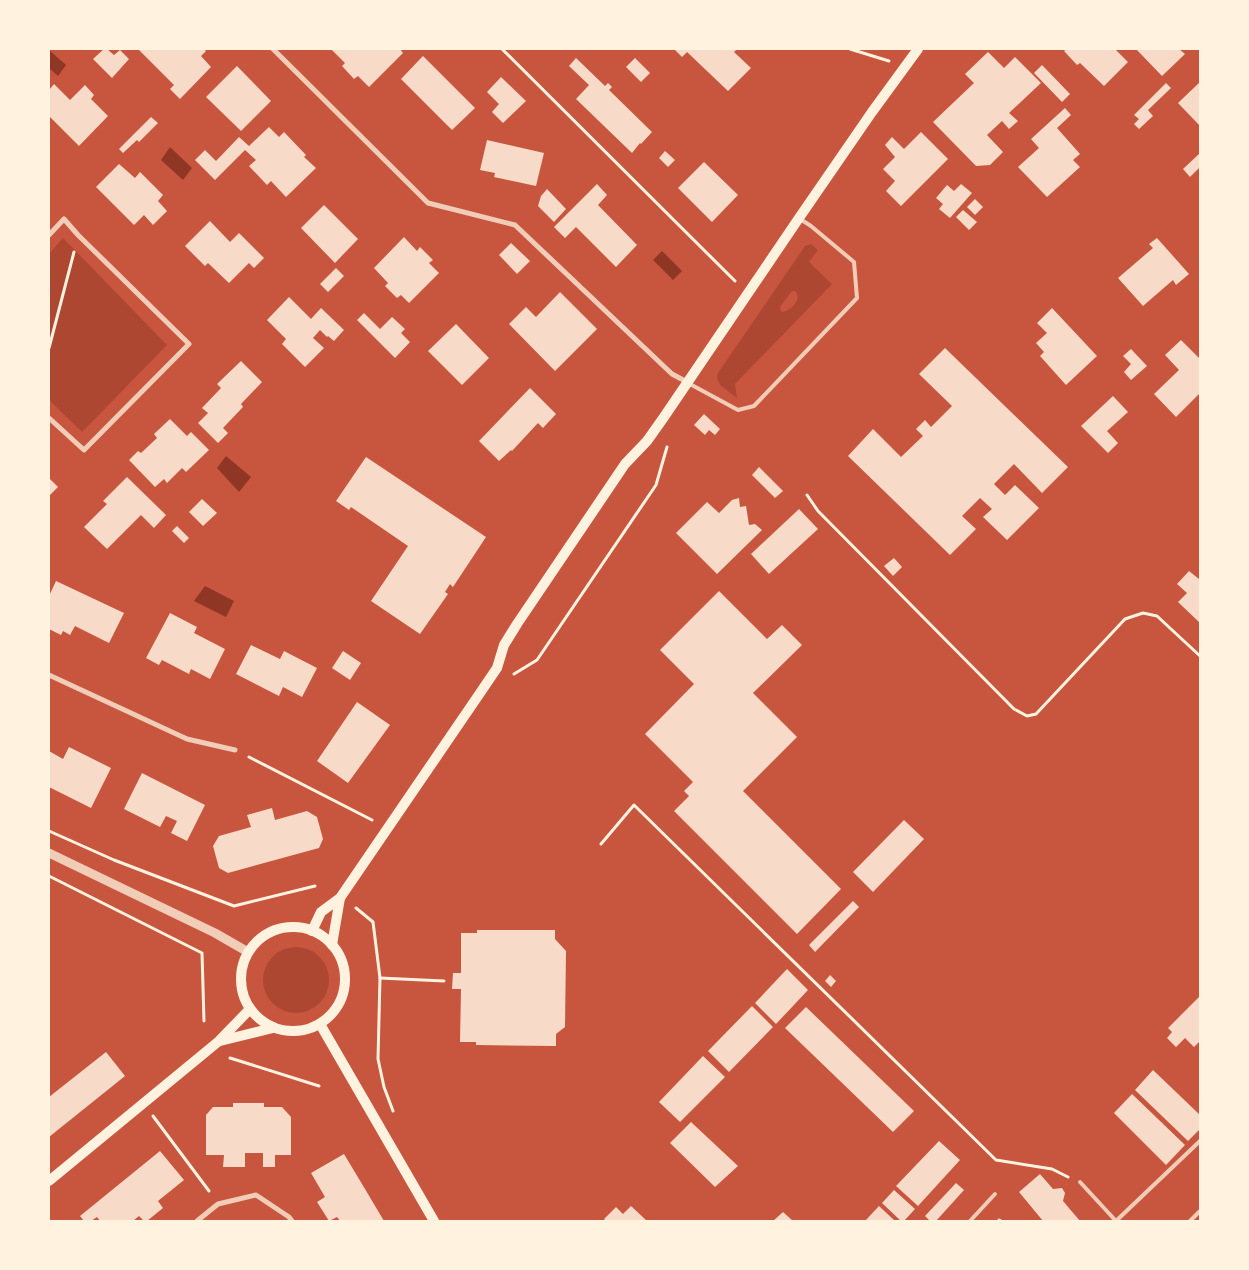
<svg xmlns="http://www.w3.org/2000/svg" width="1249" height="1270" viewBox="0 0 1249 1270" font-family="'Varela Round',sans-serif">
	<style>
		.green { fill: #ae4732; fill-rule: evenodd }
		.water { fill: #8f3625 }
		.building { fill: #f7dbc8 }
		.lines { fill: none; stroke-linecap: round; stroke-linejoin: round }
		.path { stroke: #fff3e0; stroke-width: 3 }
		.service { stroke: #f1ccb7; stroke-width: 4 }
		.minor { stroke: #f1ccb7; stroke-width: 5 }
		.tertiary { stroke: #f1ccb7; stroke-width: 9 }
		.secondary { stroke: #fff3e0; stroke-width: 10 }
	</style>
	<rect width="100%" height="100%" fill="#c8553d"/>
	<g class="green">
		<path d="M63,238L167,345L82,432L49,400V254Z"/>
		<path d="M811,244L818,250L809,262L832,284L735,384L737,398L720,385L717,378L718,373L803,249L805,246ZM792,291H795C803,299 791,311 782,312L780,309V307Z"/>
		<circle cx="296" cy="980" r="33"/>
	</g>
	<g class="water">
		<path d="M49,50L66,65L58,76L49,68Z"/>
		<path d="M170,147L192,168L183,180L161,160Z"/>
		<path d="M662,251L682,271L673,280L653,260Z"/>
		<path d="M226,456L251,477L239,492L217,468Z"/>
		<path d="M205,586L234,601L226,617L194,601Z"/>
	</g>
	<g class="building">
		<path d="M104,49H107L114,55L120,50L129,59L112,78L93,59Z"/>
		<path d="M138,49H204L206,51L201,56L211,67L180,99L170,89L174,85Z"/>
		<path d="M331,49H400L403,53L369,87L358,76L354,79L342,66L345,63Z"/>
		<path d="M674,49H737L734,52L751,68L728,91L687,52L682,57Z"/>
		<path d="M1067,49H1115L1128,62L1104,86L1080,63L1077,65L1064,51Z"/>
		<path d="M1136,49H1179L1185,54L1162,76Z"/>
		<path d="M988,52L1004,68L1015,57L1041,83L1009,113L1018,121L1009,129L1002,121L987,135L1003,152L990,165L976,166L933,122L974,83L965,74Z"/>
		<path d="M423,56L475,108L452,130L401,79Z"/>
		<path d="M576,58L605,86L608,83L612,87L609,90L652,132L641,144L640,143L632,153L576,99L589,85L569,66Z"/>
		<path d="M635,58L650,73L641,82L626,67Z"/>
		<path d="M1042,65L1070,94L1062,102L1034,73Z"/>
		<path d="M237,66L271,101L241,131L206,97Z"/>
		<path d="M501,77L526,101L503,123L492,112L499,104L487,92Z"/>
		<path d="M1200,82V126L1178,103Z"/>
		<path d="M1166,83L1171,88L1148,110L1153,116L1139,129L1134,124L1139,119L1134,115Z"/>
		<path d="M54,84L70,100L85,85L94,95L91,99L108,116L79,146L49,116V90Z"/>
		<path d="M1065,108L1071,115L1057,128L1080,154L1073,160L1080,167L1047,197L1018,167L1039,148L1031,139Z"/>
		<path d="M151,117L158,123L139,142L137,140L123,153L119,149Z"/>
		<path d="M269,127L279,137L284,132L306,155L304,157L316,168L286,197L271,181L267,185L249,166L256,160L245,150L215,180L195,160L205,150L216,161L239,137L249,146Z"/>
		<path d="M921,132L948,159L901,206L886,191L895,181L883,169L895,157L885,145L892,137L904,149Z"/>
		<path d="M487,140L544,153L536,186L494,177L495,173L480,170Z"/>
		<path d="M665,151L675,160L668,167L659,158Z"/>
		<path d="M1200,153V167L1190,177L1183,169Z"/>
		<path d="M704,162L738,195L712,222L678,188Z"/>
		<path d="M119,164L135,178L140,172L163,195L158,201L167,211L153,225L144,215L134,225L96,187Z"/>
		<path d="M597,184L607,195L598,205L637,245L616,267L576,227L565,238L554,227Z"/>
		<path d="M961,184L972,193L950,218L939,209L943,204L936,198L947,185L954,191Z"/>
		<path d="M547,189L566,209L554,222L538,206L541,196Z"/>
		<path d="M975,199L983,207L975,215L967,207Z"/>
		<path d="M324,205L358,239L335,263L301,228Z"/>
		<path d="M963,210L977,222L969,230L956,217Z"/>
		<path d="M210,221L230,242L239,233L264,258L254,268L249,263L229,283L208,263L205,266L185,246Z"/>
		<path d="M404,237L417,251L420,247L433,260L429,263L439,273L409,303L401,295L397,298L385,286L388,283L374,268Z"/>
		<path d="M1157,238L1189,274L1176,285L1173,280L1143,306L1118,278L1153,248L1149,244Z"/>
		<path d="M511,243L530,261L517,274L499,255Z"/>
		<path d="M336,268L344,276L328,292L320,284Z"/>
		<path d="M560,292L597,329L555,371L509,324L526,307L536,317Z"/>
		<path d="M289,297L311,319L321,308L344,330L334,341L328,336L327,337L320,330L313,338L324,348L305,367L282,344L286,339L267,320Z"/>
		<path d="M1052,308L1097,356L1066,385L1040,356L1044,352L1036,343L1047,333L1037,323Z"/>
		<path d="M364,313L380,329L392,317L405,329L401,333L410,342L395,358L357,320Z"/>
		<path d="M456,324L489,358L462,385L428,351Z"/>
		<path d="M1181,340L1200,359V393L1176,417L1154,394L1179,370L1165,355Z"/>
		<path d="M945,348L1068,467L1042,493L1014,464L994,484L1005,495L1015,485L1039,508L1007,540L983,517L992,509L980,498L962,516L976,529L950,555L848,456L873,429L901,457L923,436L916,429L925,420L931,427L952,406L919,374Z"/>
		<path d="M1131,349L1147,366L1131,380L1124,372L1131,364L1123,356Z"/>
		<path d="M241,361L262,382L241,404L243,407L223,428L228,433L218,443L198,423L208,413L202,408L221,388L217,384Z"/>
		<path d="M530,388L556,414L543,428L538,423L512,451L511,450L499,461L479,441Z"/>
		<path d="M1113,396L1128,412L1107,431L1118,443L1108,453L1081,426Z"/>
		<path d="M704,414L720,429L715,435L709,430L705,435L694,425Z"/>
		<path d="M170,419L187,436L191,432L209,450L186,472L182,468L167,483L164,479L155,487L129,460L138,451L141,453L157,438L154,434Z"/>
		<path d="M366,457L486,537L453,587L450,584L445,592L448,594L420,634L371,601L408,546L351,507L349,510L336,501Z"/>
		<path d="M759,467L783,491L775,498L752,475Z"/>
		<path d="M127,477L166,515L154,528L141,515L107,549L84,527L107,504L103,501Z"/>
		<path d="M49,478L58,487L49,496Z"/>
		<path d="M739,498L740,507L746,506L749,525L755,524L762,530L717,574L676,533L707,502L719,513L732,500Z"/>
		<path d="M202,499L217,513L203,526L189,512Z"/>
		<path d="M799,509L818,529L769,574L751,554Z"/>
		<path d="M177,526L189,538L184,543L172,531Z"/>
		<path d="M894,558L902,567L893,576L884,566Z"/>
		<path d="M1189,571L1199,579L1200,578V623L1178,602L1187,593L1177,584Z"/>
		<path d="M56,581L124,613L109,643L75,626L70,635L63,631L61,635L49,629V596Z"/>
		<path d="M719,591L767,639L782,625L802,645L753,693L797,737L743,791L841,889L797,934L674,811L689,796L684,791L693,782L645,734L694,684L660,650Z"/>
		<path d="M170,613L197,627L194,633L225,649L210,679L191,669L189,674L162,660L159,665L146,658Z"/>
		<path d="M251,645L280,659L284,651L317,668L302,697L283,687L279,696L236,674Z"/>
		<path d="M343,651L361,663L350,680L332,668Z"/>
		<path d="M357,702L390,725L348,783L317,761Z"/>
		<path d="M69,747L111,768L91,808L49,787V751L63,759Z"/>
		<path d="M142,773L205,805L187,841L171,833L177,821L166,816L160,827L124,809Z"/>
		<path d="M272,808L275,820L307,811L317,817L323,839L319,848L228,873L219,868L213,846L219,836L251,827L247,815Z"/>
		<path d="M904,820L924,839L873,892L853,872Z"/>
		<path d="M853,901L859,907L815,952L809,945Z"/>
		<path d="M477,930H555V939L566,951L565,1027L556,1034V1046L476,1045V1042H460L461,989H452L453,973H461V933H477Z"/>
		<path d="M787,969L808,990L776,1024L755,1003Z"/>
		<path d="M830,975L836,981L831,987L825,981Z"/>
		<path d="M1200,996V1041L1194,1047L1185,1038L1176,1047L1167,1038L1172,1032L1168,1028Z"/>
		<path d="M752,1006L773,1027L729,1072L708,1051Z"/>
		<path d="M806,1007L914,1111L893,1132L785,1028Z"/>
		<path d="M106,1052L125,1076L49,1137V1097Z"/>
		<path d="M703,1056L725,1077L680,1122L659,1102Z"/>
		<path d="M1153,1070L1200,1115V1129L1188,1141L1135,1090Z"/>
		<path d="M1132,1094L1185,1145L1166,1165L1114,1113Z"/>
		<path d="M233,1103H264V1107H282L291,1117V1155H275V1167H263V1153H245V1167H223L224,1155H206V1115L213,1107H233Z"/>
		<path d="M691,1122L738,1166L715,1187L670,1143Z"/>
		<path d="M939,1141L960,1160L918,1206L896,1186Z"/>
		<path d="M160,1151L184,1180L158,1201L163,1208L147,1221H144L139,1216L133,1221H100L97,1217L91,1221H84L80,1216Z"/>
		<path d="M344,1154L365,1189L384,1221H340L337,1217L329,1221L324,1213L317,1202L325,1197L311,1173Z"/>
		<path d="M1040,1174L1053,1189L1062,1188L1065,1193L1063,1201L1080,1221H1043L1019,1192Z"/>
		<path d="M956,1183L964,1190L936,1221H930L925,1216Z"/>
		<path d="M894,1190L915,1209L904,1221H901L882,1203Z"/>
		<path d="M631,1206L647,1221H606L604,1219L616,1207L623,1214Z"/>
		<path d="M879,1206L895,1221H865Z"/>
		<path d="M783,1212L793,1221H773Z"/>
	</g>
	<g class="lines">
		<g class="path">
			<path d="M502,49L735,281"/>
			<path d="M850,49L889,61"/>
			<path d="M49,348L74,252"/>
			<path d="M807,495L818,511L1014,709L1027,716L1036,714L1125,619L1143,613L1157,616L1200,656"/>
			<path d="M514,674L537,660L656,485L667,447"/>
			<path d="M249,757L372,820"/>
			<path d="M49,831L114,860L234,906L315,886"/>
			<path d="M601,844L634,805L996,1160L1052,1169L1068,1177"/>
			<path d="M49,876L202,953L204,1021"/>
			<path d="M356,908L373,922L380,978L378,1059L384,1087L393,1111"/>
			<path d="M380,978L444,981"/>
			<path d="M230,1058L319,1086"/>
			<path d="M153,1116L209,1191"/>
			<path d="M999,1220L1001,1221"/>
		</g>
		<g class="service">
			<path d="M688,383L738,410L754,406L857,298L854,262L811,226L800,219"/>
			<path d="M1080,1182L1116,1221"/>
			<path d="M970,1221L995,1194"/>
			<path d="M1116,1221L1200,1141"/>
			<path d="M1190,1221L1200,1211"/>
		</g>
		<g class="minor">
			<path d="M273,49L428,203L515,225L672,374L687,382"/>
			<path d="M49,235L64,219L78,235L189,344L84,450L49,418"/>
			<path d="M49,675L187,739L235,750"/>
			<path d="M197,1221L218,1204L256,1195L289,1217L292,1221"/>
		</g>
		<path class="tertiary" d="M49,853L215,933L248,952"/>
		<g class="secondary">
			<circle cx="293" cy="979" r="52"/>
			<path d="M312,931L321,912L340,898L478,696L497,668L504,645L517,624L625,464L647,441L664,417L799,218L872,112L918,49"/>
			<path d="M332,945L340,898"/>
			<path d="M320,1024L434,1221"/>
			<path d="M220,1041L273,1028"/>
			<path d="M49,1181L219,1041L250,1009"/>
		</g>
	</g>
	<rect width="1249" height="1270" fill="none" stroke="#fff3e0" stroke-width="100"/>
</svg>
